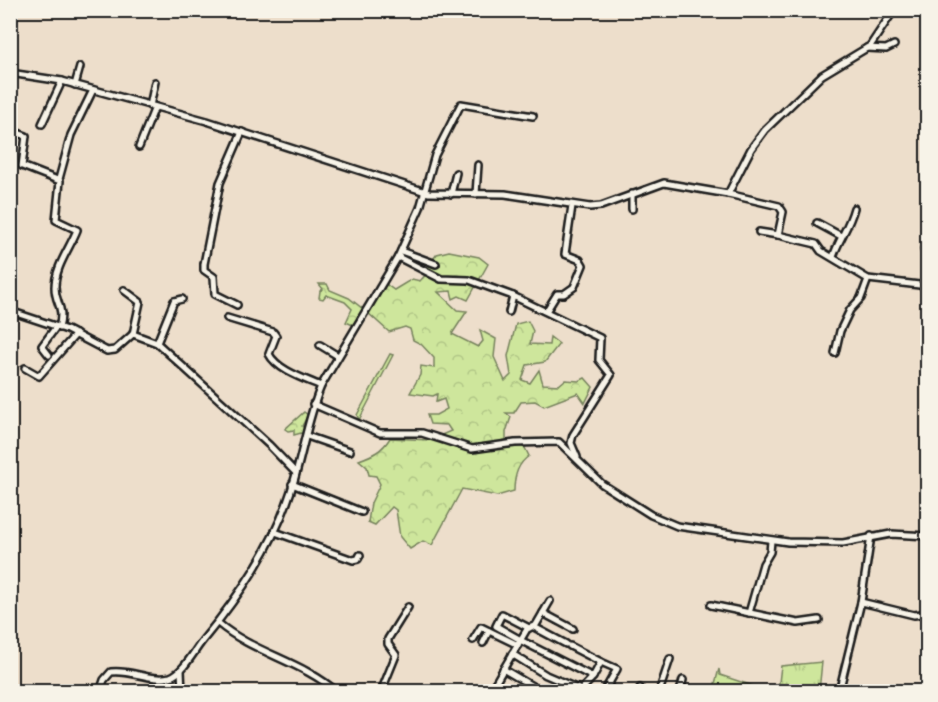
<svg xmlns="http://www.w3.org/2000/svg" width="938" height="702" viewBox="0 0 938 702" font-family="'Comic Neue',sans-serif">
	<style>
		.grass { fill: url(#grass-tufts); stroke: #75815c; stroke-width: 1.5 }
		.forest { fill: url(#forest-crowns); stroke: #75815c; stroke-width: 1.5 }
		.lines { fill: none; stroke-linecap: round; stroke-linejoin: round }
		.street-casing { stroke: #1c1c1c; stroke-width: 10 }
		.street { stroke: #f7f3e8; stroke-width: 5 }
	</style>
	<defs>
		<pattern id="grass-tufts" width="24" height="20" patternUnits="userSpaceOnUse" patternTransform="scale(1.5)"><rect width="24" height="20" fill="#cee69c"/><path d="M3 7l-1-3M5 7V3M7 7l1-3M15 17l-1-3M17 17v-4M19 17l1-3" fill="none" stroke="#b0c586"/></pattern>
		<pattern id="forest-crowns" width="20" height="18" patternUnits="userSpaceOnUse" patternTransform="scale(1.5)"><rect width="20" height="18" fill="#cee69c"/><path d="M2 6a3 3 0 1 1 6 0M12 15a3 3 0 1 1 6 0" fill="none" stroke="#b0c586"/></pattern>
	</defs>
	<rect width="100%" height="100%" fill="#eddecb"/>
	<filter id="ink" filterUnits="userSpaceOnUse"><feTurbulence type="fractalNoise" baseFrequency=".0167" numOctaves="2"/><feDisplacementMap in="SourceGraphic" scale="12" xChannelSelector="R" yChannelSelector="G"/><feConvolveMatrix kernelMatrix="1 2 1 2 8 2 1 2 1" color-interpolation-filters="sRGB"/></filter>
	<g filter="url(#ink)">
		<g class="grass">
			<path d="M822,662L819,691H778L781,666Z"/>
			<path d="M719,669L720,675L762,689L761,691H713Z"/>
		</g>
		<g class="forest">
			<path d="M449,251L479,257L488,264L468,300L459,296L453,299L451,291L438,292L457,310L467,311L452,334L478,347L483,341L480,330L496,339L494,357L505,381L511,375L508,356L516,324L528,321L533,331L530,344L549,345L550,337L559,344L545,362L527,365L522,380L530,383L539,370L543,384L559,385L565,380L579,381L585,378L593,387L585,403L578,393L544,406L535,401L521,402L514,413H506L511,417L506,432V441L525,448L529,456C517,464 514,477 514,491L497,496L462,489L432,545L423,541L410,549L400,537L396,510L392,507L375,525L368,522L371,503L380,484L376,476L369,475L367,467L359,460C373,455 382,451 390,438L430,440L451,431L447,425L430,424L427,415H436L447,409L444,399L436,402L437,394L433,396L410,393L420,375L421,366L434,368V358L421,344L413,340L410,329L405,327L389,332L367,312L387,279V285L394,290L412,279L420,281L430,270L427,267L437,254Z"/>
			<path d="M319,284H327L330,290L349,298L363,309L353,325L346,322L352,309L345,302L326,295L323,299L319,298L320,291L323,289Z"/>
			<path d="M390,354L393,355L359,420L357,415Z"/>
			<path d="M304,412L308,415L302,426L306,429L304,435L301,433L294,435V430L288,431L285,429Z"/>
		</g>
		<g class="lines">
			<g class="street-casing">
				<g id="street">
					<path d="M867,48L886,49L894,45"/>
					<path d="M10,73L62,81L207,121L429,193L505,194L590,207L601,206L664,183L728,194L751,149L765,130L822,75L870,46L894,10"/>
					<path d="M75,85L80,67"/>
					<path d="M150,106L155,82"/>
					<path d="M42,124L62,81"/>
					<path d="M10,130L26,136L22,166L60,181L56,220L77,230C70,248 55,267 55,287C55,305 65,305 59,328"/>
					<path d="M139,147L155,107"/>
					<path d="M59,179L71,135L93,90"/>
					<path d="M451,194L456,173"/>
					<path d="M476,194L478,165"/>
					<path d="M728,194L779,206L783,212L778,235L816,244L821,251L868,279L928,286"/>
					<path d="M632,209V194"/>
					<path d="M817,223L841,236"/>
					<path d="M759,232L778,235"/>
					<path d="M928,246L924,249L928,265"/>
					<path d="M401,251L436,264"/>
					<path d="M398,257L441,279L469,280L513,296"/>
					<path d="M833,257C839,239 849,227 854,208"/>
					<path d="M124,290L140,302L133,334"/>
					<path d="M237,305L215,294L214,277L204,270V264L220,183L242,132"/>
					<path d="M547,310L557,294H564L574,287L583,265L580,260L565,254L572,206"/>
					<path d="M10,311L67,330L107,351L115,350L133,334L157,343L269,445L295,472"/>
					<path d="M509,312L513,296L600,338L599,360L611,375L573,435L571,443L577,457"/>
					<path d="M227,318L273,332L276,336L269,354C277,370 305,379 321,386"/>
					<path d="M157,343L174,301L182,299"/>
					<path d="M320,345L338,356"/>
					<path d="M835,353L840,331L850,310L861,298L868,279"/>
					<path d="M49,355L42,346L56,327"/>
					<path d="M25,368L39,376L76,334"/>
					<path d="M313,404L380,433H422L472,449L515,443L559,442L602,484L651,515L677,526L788,542L843,543L891,534L928,536"/>
					<path d="M307,436L350,451"/>
					<path d="M292,484L362,512"/>
					<path d="M275,532L353,560L358,559L360,555"/>
					<path d="M861,602L914,615L928,613"/>
					<path d="M711,605L798,623L819,620"/>
					<path d="M543,613L573,629"/>
					<path d="M749,613L763,564L770,552L771,541"/>
					<path d="M218,623C253,653 302,661 337,692"/>
					<path d="M534,627L566,644"/>
					<path d="M519,639L496,626L502,614L529,628"/>
					<path d="M473,640L481,627L518,645"/>
					<path d="M483,643L489,631"/>
					<path d="M570,646L601,662L593,677"/>
					<path d="M512,654L546,675L581,690L593,677L520,640"/>
					<path d="M601,662L617,669L604,692"/>
					<path d="M503,669L537,689"/>
					<path d="M181,670L182,692"/>
					<path d="M495,683L508,692"/>
					<path d="M100,692L104,680L111,672C130,669 151,682 170,677C183,673 194,651 203,640C240,595 273,547 291,491C302,457 307,420 321,386L398,257L420,208L435,155L461,104L533,116"/>
					<path d="M381,692L396,655L388,644V639L408,607"/>
					<path d="M490,692L527,629L536,625L550,601"/>
					<path d="M566,692L567,690"/>
					<path d="M639,692L640,688"/>
					<path d="M659,692L670,659"/>
					<path d="M680,692L683,680"/>
					<path d="M839,692L861,602L871,536"/>
				</g>
			</g>
			<use href="#street" class="street"/>
		</g>
	</g>
	<rect width="938" height="702" fill="none" stroke="#f7f3e8" stroke-width="36"/>
	<rect x="18" y="18" width="902" height="666" fill="none" stroke="#1c1c1c" stroke-width="2" filter="url(#ink)"/>
</svg>
